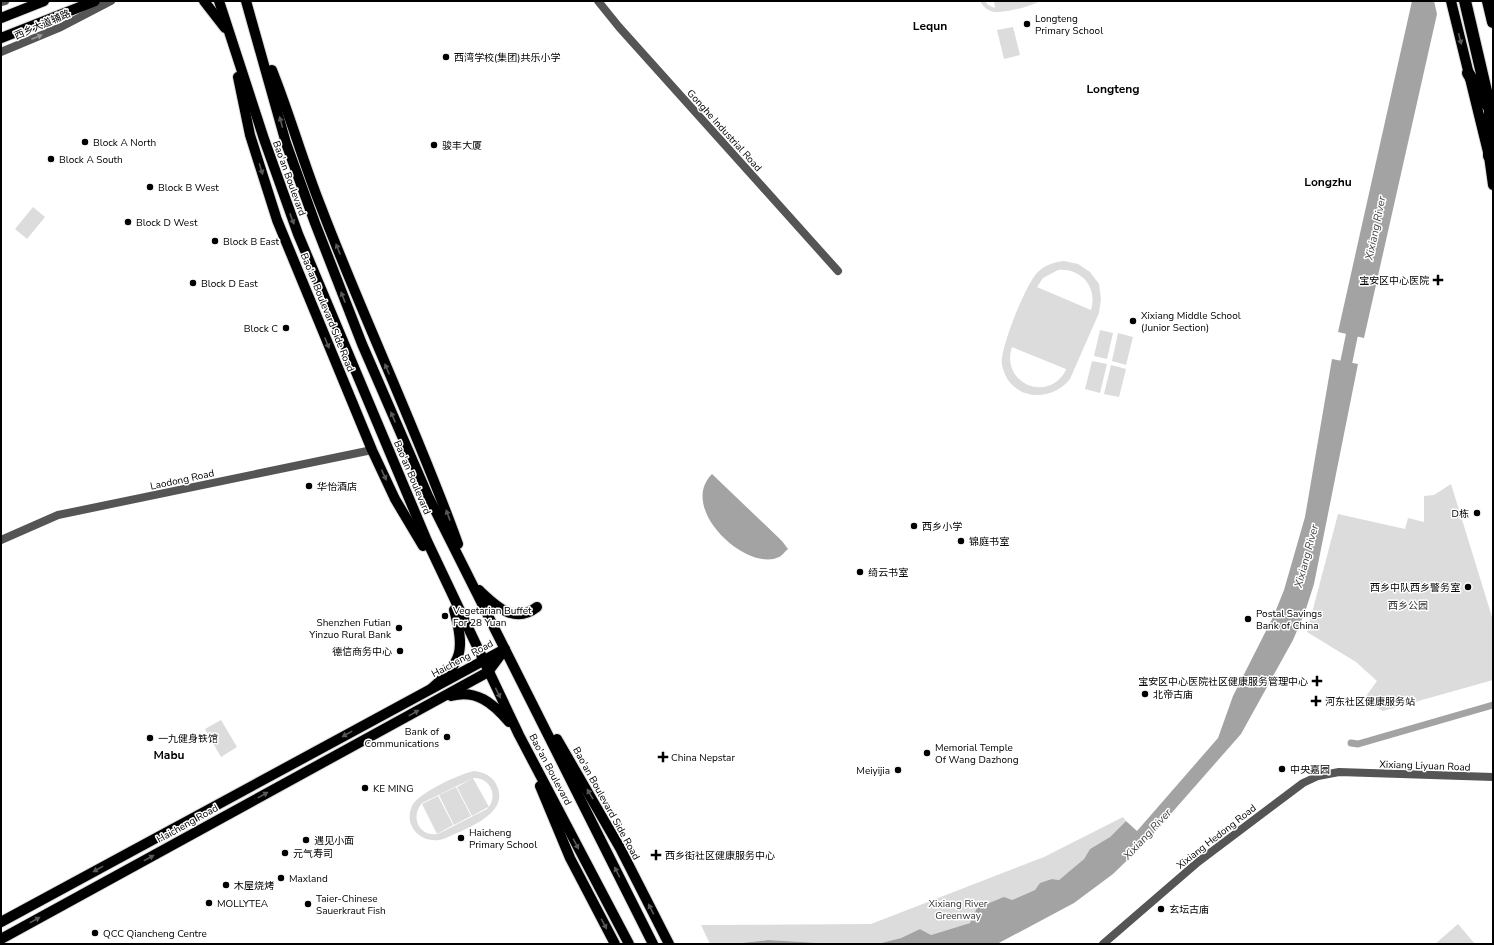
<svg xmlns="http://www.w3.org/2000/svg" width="1494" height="945" viewBox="0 0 1494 945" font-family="'Nunito Sans','Noto Sans SC',sans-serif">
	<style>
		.green { fill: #dcdcdc; fill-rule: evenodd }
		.water { fill: #a3a3a3 }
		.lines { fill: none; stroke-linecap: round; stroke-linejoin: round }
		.canal { stroke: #a3a3a3; stroke-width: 7 }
		.river { stroke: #a3a3a3; stroke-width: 12 }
		.major-casing { stroke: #dbdbdb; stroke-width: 12 }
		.highway-casing { stroke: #dbdbdb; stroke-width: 14 }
		.minor { stroke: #555; stroke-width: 8 }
		.major { stroke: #000; stroke-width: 10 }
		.highway { stroke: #000; stroke-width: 12 }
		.oneway { fill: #999 }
		.oneway2 { fill: #595959 }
		.poi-dot { fill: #000; stroke: #fff; stroke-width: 1.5 }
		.labels { text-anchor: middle; stroke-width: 3; stroke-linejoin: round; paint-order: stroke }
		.poi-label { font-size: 10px; fill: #000; stroke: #fff; text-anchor: start }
		.street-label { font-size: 10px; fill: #000; stroke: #fff }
		.park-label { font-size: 10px; fill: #333; stroke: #fff }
		.water-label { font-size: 11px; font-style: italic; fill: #444; stroke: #fff }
		.quarter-label { font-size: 12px; font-weight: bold; fill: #000; stroke: #fff }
	</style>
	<rect width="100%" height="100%" fill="#fff"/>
	<g class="green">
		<path d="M980,1H985L988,5L995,8L994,1H1040C1033,6 1004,13 995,12C988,11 983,7 980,1Z"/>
		<path d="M1013,27L1020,55L1004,59L997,30Z"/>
		<path d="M33,207L45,217L27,239L15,229Z"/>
		<path d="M1064,261L1078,264L1090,272L1099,284L1101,299L1099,313L1070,379C1050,404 1009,400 1002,365C999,350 1026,284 1037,273C1044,265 1054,262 1064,261ZM1058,270C1081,268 1098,287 1091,310L1037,287L1043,278ZM1012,347L1066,369V370C1048,404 1000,383 1012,347Z"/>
		<path d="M1100,330L1113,333L1107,359L1094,356Z"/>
		<path d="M1118,333L1133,337L1126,365L1112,361Z"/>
		<path d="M1092,361L1107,364L1100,393L1085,389Z"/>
		<path d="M1111,365L1126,369L1119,397L1104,394Z"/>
		<path d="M1451,484L1493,620V680L1383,711L1364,699L1377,681L1356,662L1307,632L1338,514L1405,529L1408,518L1424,522V496L1434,495Z"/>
		<path d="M221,720L237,747L221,757L205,729Z"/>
		<path d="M475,771C485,773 493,776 497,786C510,814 465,829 446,838C425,847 402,828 412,806C418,793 461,773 475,771ZM473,778C489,777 498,794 489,807L473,778L457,787L472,816L488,807L487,809L438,834C419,837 410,817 422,803Z"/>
		<path d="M456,787L471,816L454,825L439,795Z"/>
		<path d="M438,796L453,825L437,834L422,804Z"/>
		<path d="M1123,817L1126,821L1110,837L1090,849L1084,859L1059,880L1052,879L1035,890L1012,900L970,923L931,935L920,929L901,938L877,944H835L768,940L733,944H710L701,925L871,924L1044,857Z"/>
		<path d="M1458,924L1475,944H1434H1435Z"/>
	</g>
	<g class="water">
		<path d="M1412,1H1434L1437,14L1364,338L1338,332Z"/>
		<path d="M1332,359L1358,364L1314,584L1305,612L1293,640L1241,734L1147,841L1113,874L1074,903L997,944H877L901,938L920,929L931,935L970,923L977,908L1004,897L1012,900L1035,890L1040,883L1052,879L1059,880L1084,859L1090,849L1110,837L1126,821L1137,831L1218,738L1233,696L1274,615L1284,590L1305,517Z"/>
		<path d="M712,474L782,541L788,549C785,551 782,556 779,557C748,573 677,509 712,474Z"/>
		<path d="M768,940L835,944H733Z"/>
	</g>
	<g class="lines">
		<path class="canal" d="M1351,743L1358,744L1493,705"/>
		<path class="river" d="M1343,378L1355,320"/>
		<g class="major-casing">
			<g id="major">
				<path d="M204,1L225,28"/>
				<path d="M219,1L264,139L298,234L427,541L519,735L629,944"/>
				<path d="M246,1L286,143L315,223L362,344L428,496L653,944"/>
				<path d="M1451,1L1489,156L1493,185"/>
				<path d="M1,18L44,1"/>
				<path d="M1,38L95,1"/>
				<path d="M272,70C290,115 303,162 321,207C364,320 417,430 458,544"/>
				<path d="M238,77L250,135L277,220L372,450L395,499L423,546"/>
				<path d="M479,590C496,606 514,625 537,607"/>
				<path d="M432,688C463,662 465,649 454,610"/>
				<path d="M451,696C476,689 493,703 509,722"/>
				<path d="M557,739L620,848L669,944"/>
				<path d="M540,786L570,858L615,944"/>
				<path d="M1,922L503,650"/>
				<path d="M1,939L488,672L505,649"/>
			</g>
		</g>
		<g class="highway-casing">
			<g id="highway">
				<path d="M1465,1L1493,121"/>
				<path d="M1488,1L1493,22"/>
				<path d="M1468,73L1490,109L1489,156"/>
			</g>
		</g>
		<g class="minor">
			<path d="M598,1L619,27L838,271"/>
			<path d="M1,2L5,1"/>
			<path d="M1,52L61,27L111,1"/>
			<path d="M1,540L58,515L372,450"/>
			<path d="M1103,944L1198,862L1303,783L1318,776L1339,772L1493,777"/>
		</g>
		<use href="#major" class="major"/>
		<use href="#highway" class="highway"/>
	</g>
	<defs><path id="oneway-solid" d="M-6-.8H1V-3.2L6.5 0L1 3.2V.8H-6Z"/></defs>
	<use class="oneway" href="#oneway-solid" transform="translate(37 37) rotate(-22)"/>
	<g class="oneway2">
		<use href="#oneway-solid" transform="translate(1460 39) rotate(76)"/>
		<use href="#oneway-solid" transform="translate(281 122) rotate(-105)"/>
		<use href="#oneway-solid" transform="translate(261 169) rotate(72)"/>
		<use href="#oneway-solid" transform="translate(292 219) rotate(69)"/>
		<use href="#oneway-solid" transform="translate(338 249) rotate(-112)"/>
		<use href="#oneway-solid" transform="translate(343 297) rotate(-111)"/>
		<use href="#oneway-solid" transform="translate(327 343) rotate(68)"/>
		<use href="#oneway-solid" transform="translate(387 369) rotate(-113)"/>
		<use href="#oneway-solid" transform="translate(393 417) rotate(-113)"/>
		<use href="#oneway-solid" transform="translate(384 475) rotate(65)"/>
		<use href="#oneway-solid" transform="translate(448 515) rotate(-110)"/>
		<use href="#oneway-solid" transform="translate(498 693) rotate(64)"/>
		<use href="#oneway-solid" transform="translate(414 713) rotate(-29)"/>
		<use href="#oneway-solid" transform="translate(347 734) rotate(151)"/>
		<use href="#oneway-solid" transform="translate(590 794) rotate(-120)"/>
		<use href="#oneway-solid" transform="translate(263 795) rotate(-29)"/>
		<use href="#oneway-solid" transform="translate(576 844) rotate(62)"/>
		<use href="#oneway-solid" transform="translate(149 858) rotate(-29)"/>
		<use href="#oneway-solid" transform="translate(98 869) rotate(151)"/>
		<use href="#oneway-solid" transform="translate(617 872) rotate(-117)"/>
		<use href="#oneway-solid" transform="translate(651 909) rotate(-117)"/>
		<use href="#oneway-solid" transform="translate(35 920) rotate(-29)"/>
		<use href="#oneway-solid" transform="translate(604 924) rotate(63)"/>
	</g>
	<g class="poi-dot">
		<circle cx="1027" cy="24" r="4"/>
		<circle cx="446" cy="57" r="4"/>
		<circle cx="85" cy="142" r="4"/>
		<circle cx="434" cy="145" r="4"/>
		<circle cx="51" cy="159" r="4"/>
		<circle cx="150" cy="187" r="4"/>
		<circle cx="128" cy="222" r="4"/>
		<circle cx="215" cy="241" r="4"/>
		<path d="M1436 274h4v4h4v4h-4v4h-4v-4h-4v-4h4z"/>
		<circle cx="193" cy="283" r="4"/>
		<circle cx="1133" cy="321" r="4"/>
		<circle cx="286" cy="328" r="4"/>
		<circle cx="309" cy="486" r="4"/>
		<circle cx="1477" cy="513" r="4"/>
		<circle cx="914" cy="526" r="4"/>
		<circle cx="961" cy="541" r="4"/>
		<circle cx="860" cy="572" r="4"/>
		<circle cx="1468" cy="587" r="4"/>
		<circle cx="445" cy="616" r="4"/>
		<circle cx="1248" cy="619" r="4"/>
		<circle cx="399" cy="628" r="4"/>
		<circle cx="400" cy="651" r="4"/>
		<path d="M1315 675h4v4h4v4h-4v4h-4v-4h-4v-4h4z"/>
		<circle cx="1145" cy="694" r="4"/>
		<path d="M1314 695h4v4h4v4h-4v4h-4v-4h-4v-4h4z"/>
		<circle cx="447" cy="737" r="4"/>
		<circle cx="150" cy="738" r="4"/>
		<circle cx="927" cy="753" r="4"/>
		<path d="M661 751h4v4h4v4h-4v4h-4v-4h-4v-4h4z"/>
		<circle cx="1282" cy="769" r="4"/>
		<circle cx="898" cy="770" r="4"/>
		<circle cx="365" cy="788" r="4"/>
		<circle cx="461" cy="838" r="4"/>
		<circle cx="306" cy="840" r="4"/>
		<circle cx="285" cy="853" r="4"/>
		<path d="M654 849h4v4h4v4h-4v4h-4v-4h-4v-4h4z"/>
		<circle cx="281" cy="878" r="4"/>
		<circle cx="226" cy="885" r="4"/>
		<circle cx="209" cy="903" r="4"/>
		<circle cx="308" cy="904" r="4"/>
		<circle cx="1161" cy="909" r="4"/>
		<circle cx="95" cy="933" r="4"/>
	</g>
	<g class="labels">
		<g class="poi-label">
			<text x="1035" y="22">Longteng<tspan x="1035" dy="12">Primary School</tspan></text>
			<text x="454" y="61">西湾学校(集团)共乐小学</text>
			<text x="93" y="146">Block A North</text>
			<text x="442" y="149">骏丰大厦</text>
			<text x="59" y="163">Block A South</text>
			<text x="158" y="191">Block B West</text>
			<text x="136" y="226">Block D West</text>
			<text x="223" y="245">Block B East</text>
			<text x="1429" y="284" text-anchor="end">宝安区中心医院</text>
			<text x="201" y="287">Block D East</text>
			<text x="1141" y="319">Xixiang Middle School<tspan x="1141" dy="12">(Junior Section)</tspan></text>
			<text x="278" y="332" text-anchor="end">Block C</text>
			<text x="317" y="490">华怡酒店</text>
			<text x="1469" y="517" text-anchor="end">D栋</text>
			<text x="922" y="530">西乡小学</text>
			<text x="969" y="545">锦庭书室</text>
			<text x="868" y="576">绮云书室</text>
			<text x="1460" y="591" text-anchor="end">西乡中队西乡警务室</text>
			<text x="453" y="614">Vegetarian Buffet<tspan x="453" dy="12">For 28 Yuan</tspan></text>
			<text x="1256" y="617">Postal Savings<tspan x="1256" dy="12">Bank of China</tspan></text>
			<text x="391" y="626" text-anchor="end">Shenzhen Futian<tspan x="391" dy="12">Yinzuo Rural Bank</tspan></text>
			<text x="392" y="655" text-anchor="end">德信商务中心</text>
			<text x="1308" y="685" text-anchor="end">宝安区中心医院社区健康服务管理中心</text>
			<text x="1153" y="698">北帝古庙</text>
			<text x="1325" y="705">河东社区健康服务站</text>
			<text x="439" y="735" text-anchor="end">Bank of<tspan x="439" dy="12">Communications</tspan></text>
			<text x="158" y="742">一九健身铁馆</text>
			<text x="935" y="751">Memorial Temple<tspan x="935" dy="12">Of Wang Dazhong</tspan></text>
			<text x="671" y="761">China Nepstar</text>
			<text x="1290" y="773">中央嘉园</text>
			<text x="890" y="774" text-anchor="end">Meiyijia</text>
			<text x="373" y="792">KE MING</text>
			<text x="469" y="836">Haicheng<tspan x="469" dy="12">Primary School</tspan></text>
			<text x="314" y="844">遇见小面</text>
			<text x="293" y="857">元气寿司</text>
			<text x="665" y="859">西乡街社区健康服务中心</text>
			<text x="289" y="882">Maxland</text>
			<text x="234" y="889">木屋烧烤</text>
			<text x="316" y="902">Taier-Chinese<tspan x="316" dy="12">Sauerkraut Fish</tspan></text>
			<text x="217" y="907">MOLLYTEA</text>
			<text x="1169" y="913">玄坛古庙</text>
			<text x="103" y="937">QCC Qiancheng Centre</text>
		</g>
		<g class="street-label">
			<text transform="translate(42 24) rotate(-23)" y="4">西乡大道辅路</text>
			<text transform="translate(725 130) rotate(48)" y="4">Gonghe Industrial Road</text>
			<text transform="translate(290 178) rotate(70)" y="4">Bao'an Boulevard</text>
			<text transform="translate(328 312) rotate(68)" y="4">Bao'an Boulevard Side Road</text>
			<text transform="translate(413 477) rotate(67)" y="4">Bao'an Boulevard</text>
			<text transform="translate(182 479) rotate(-12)" y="4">Laodong Road</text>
			<text transform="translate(462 658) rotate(-28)" y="4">Haicheng Road</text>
			<text transform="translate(1425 765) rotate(2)" y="4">Xixiang Liyuan Road</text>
			<text transform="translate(551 769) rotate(62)" y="4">Bao'an Boulevard</text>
			<text transform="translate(607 803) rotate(61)" y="4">Bao'an Boulevard Side Road</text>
			<text transform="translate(187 823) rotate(-29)" y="4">Haicheng Road</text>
			<text transform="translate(1216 836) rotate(-38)" y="4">Xixiang Hedong Road</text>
		</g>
		<g class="park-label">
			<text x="1408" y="609">西乡公园</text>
			<text x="958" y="907">Xixiang River<tspan x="958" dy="12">Greenway</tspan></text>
		</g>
		<g class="water-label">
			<text transform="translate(1375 228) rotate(-78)" y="4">Xixiang River</text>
			<text transform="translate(1306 556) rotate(-75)" y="4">Xixiang River</text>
			<text transform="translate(1147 834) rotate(-47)" y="4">Xixiang River</text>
		</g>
		<g class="quarter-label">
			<text x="930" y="30">Lequn</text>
			<text x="1113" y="93">Longteng</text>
			<text x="1328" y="186">Longzhu</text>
			<text x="169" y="759">Mabu</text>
		</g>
	</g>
	<rect width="1494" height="945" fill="none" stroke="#000000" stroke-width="4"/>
</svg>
